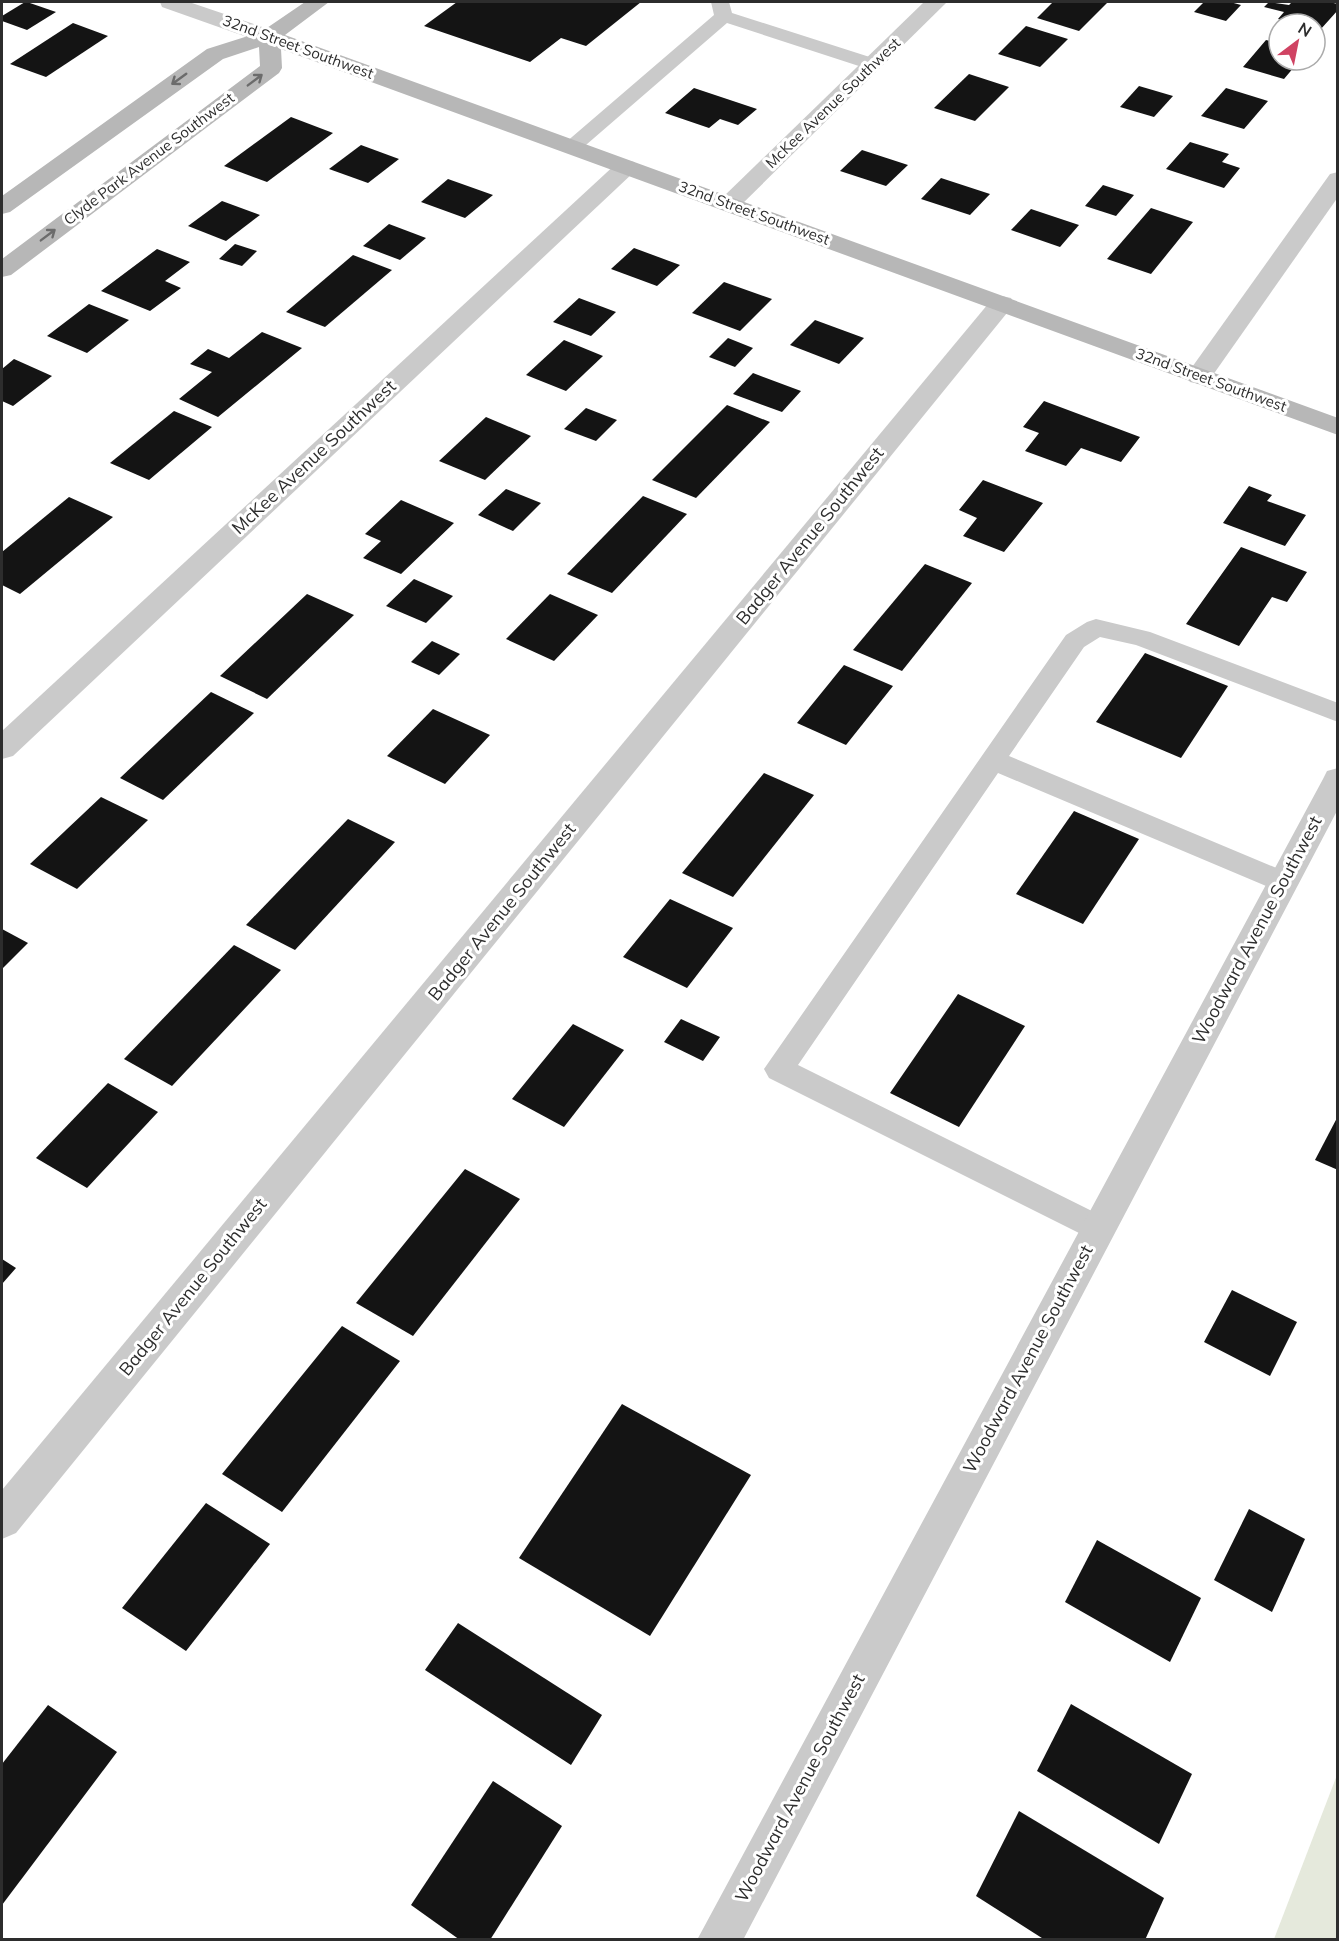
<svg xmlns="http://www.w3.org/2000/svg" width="1339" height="1941" viewBox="0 0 1339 1941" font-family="Mulish,sans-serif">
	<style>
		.green { fill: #e5e9dc }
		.building { fill: #141414 }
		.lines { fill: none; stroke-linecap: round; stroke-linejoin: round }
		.lane { fill: #cacaca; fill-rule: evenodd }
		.street { fill: #cacaca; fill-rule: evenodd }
		.secondary { fill: #b7b7b7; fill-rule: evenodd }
		.oneway { stroke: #6b6b6b }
		.labels { text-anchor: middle; stroke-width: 6; stroke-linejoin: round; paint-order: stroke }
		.far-street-label { font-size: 15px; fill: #2d2d2d; stroke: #fff }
		.street-label { font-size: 18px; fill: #2d2d2d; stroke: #fff }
	</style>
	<rect width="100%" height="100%" fill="#fff"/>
	<path class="green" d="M1337,1775V1939H1274Z"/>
	<g class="building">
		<path d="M25,2H27L56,12L27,30L2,21V16Z"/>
		<path d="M457,2H641L586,46L561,38L530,62L424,26Z"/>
		<path d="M1053,2H1108L1079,31L1037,18Z"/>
		<path d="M1204,2H1230L1241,5L1226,21L1194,12Z"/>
		<path d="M1269,2L1289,5L1292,2H1329L1338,4V10L1320,30L1315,29V24H1297L1278,19L1284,12L1264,7Z"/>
		<path d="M73,23L108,36L46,77L10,64Z"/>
		<path d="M1026,26L1068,39L1040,67L998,54Z"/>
		<path d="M1266,40L1279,43V60H1300L1284,79L1243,67Z"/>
		<path d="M969,74L1009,87L975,121L934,108Z"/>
		<path d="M1139,86L1173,96L1154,117L1120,107Z"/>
		<path d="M694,88L757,109L738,125L720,119L709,128L665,113Z"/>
		<path d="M1226,88L1268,101L1244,129L1201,116Z"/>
		<path d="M291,117L333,133L267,182L224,166Z"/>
		<path d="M1190,142L1229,154L1222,162L1240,168L1224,188L1166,169Z"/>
		<path d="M361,145L399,159L368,183L329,169Z"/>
		<path d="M862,150L908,165L886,186L840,171Z"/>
		<path d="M941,178L990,194L970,215L921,199Z"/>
		<path d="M448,179L493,195L465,218L421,202Z"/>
		<path d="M1103,185L1134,195L1116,216L1085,206Z"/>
		<path d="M222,201L260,215L226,241L188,226Z"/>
		<path d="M1151,208L1193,222L1151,274L1107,259Z"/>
		<path d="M1031,209L1079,225L1060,247L1011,230Z"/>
		<path d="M389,224L426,238L400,260L363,246Z"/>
		<path d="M235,244L257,251L242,266L219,259Z"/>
		<path d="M634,248L680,265L657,286L611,269Z"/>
		<path d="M157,249L190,262L165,281L181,288L150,311L101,291Z"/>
		<path d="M353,255L392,270L325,327L286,312Z"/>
		<path d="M724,282L772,299L740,331L692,313Z"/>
		<path d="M579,298L616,312L591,336L553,322Z"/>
		<path d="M89,304L129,320L87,353L47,336Z"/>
		<path d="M815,320L864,338L839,364L790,345Z"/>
		<path d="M262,332L302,348L218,417L179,399L212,372L190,364L208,349L229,358Z"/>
		<path d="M728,338L753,348L735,367L709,357Z"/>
		<path d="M564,340L603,356L566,391L526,375Z"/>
		<path d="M14,359L52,376L13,406L2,401V369Z"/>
		<path d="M753,373L801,391L782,412L733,394Z"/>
		<path d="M1044,401L1140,437L1121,462L1081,448L1066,466L1025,451L1039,433L1023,427Z"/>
		<path d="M727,405L770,422L696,498L652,480Z"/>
		<path d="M586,408L617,420L596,441L564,429Z"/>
		<path d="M174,411L212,427L149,480L110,463Z"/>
		<path d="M486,417L531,436L485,480L439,461Z"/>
		<path d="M983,480L1043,503L1004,552L963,536L977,518L959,510Z"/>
		<path d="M1249,486L1272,495L1267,501L1306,515L1285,546L1223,523Z"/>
		<path d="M506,489L541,503L513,531L478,515Z"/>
		<path d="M643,496L687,514L612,593L567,574Z"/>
		<path d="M69,497L113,517L20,594L2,585V552Z"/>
		<path d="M401,500L454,523L401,574L363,558L381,541L365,534Z"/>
		<path d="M1241,547L1307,572L1287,602L1272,597L1239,646L1186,624Z"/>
		<path d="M925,564L972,583L902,671L853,650Z"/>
		<path d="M414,579L453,596L426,623L386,606Z"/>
		<path d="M307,594L354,615L267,699L220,676Z"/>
		<path d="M550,594L598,615L554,661L506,639Z"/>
		<path d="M432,641L460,654L439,675L411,662Z"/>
		<path d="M1145,653L1228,686L1181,758L1096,722Z"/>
		<path d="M844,665L893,686L846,745L797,723Z"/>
		<path d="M211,692L254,713L163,800L120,778Z"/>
		<path d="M433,709L490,735L445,784L387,756Z"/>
		<path d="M764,773L814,795L733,897L682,873Z"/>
		<path d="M101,797L148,820L77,889L30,864Z"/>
		<path d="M1074,811L1139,839L1083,924L1016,894Z"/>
		<path d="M348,819L395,842L295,950L246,925Z"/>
		<path d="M670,899L733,928L687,988L623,957Z"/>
		<path d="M2,929L28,943L2,969Z"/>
		<path d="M234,945L281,970L172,1086L124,1059Z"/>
		<path d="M958,994L1025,1026L959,1127L890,1093Z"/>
		<path d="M681,1019L720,1037L703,1061L664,1042Z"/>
		<path d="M573,1024L624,1050L564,1127L512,1099Z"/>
		<path d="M108,1083L158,1112L87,1188L36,1158Z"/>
		<path d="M1338,1116V1170L1315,1160Z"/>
		<path d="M465,1169L520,1199L413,1336L356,1303Z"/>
		<path d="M2,1259L16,1268L2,1284Z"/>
		<path d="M1232,1290L1297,1322L1270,1376L1204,1342Z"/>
		<path d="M342,1326L400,1361L282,1512L222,1474Z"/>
		<path d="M622,1404L751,1475L650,1636L519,1558Z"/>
		<path d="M206,1503L270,1544L186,1651L122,1608Z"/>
		<path d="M1249,1509L1305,1539L1272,1612L1214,1580Z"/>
		<path d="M1097,1540L1201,1598L1170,1662L1065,1602Z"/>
		<path d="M458,1623L602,1715L571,1765L425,1670Z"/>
		<path d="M1071,1704L1192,1774L1159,1844L1037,1771Z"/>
		<path d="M48,1705L117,1752L2,1905V1764Z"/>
		<path d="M493,1781L562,1826L490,1940H460L411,1905Z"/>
		<path d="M1019,1811L1164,1898L1145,1940H1045L976,1896Z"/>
	</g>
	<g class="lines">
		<g class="lane">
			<path d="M711,2H729L732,13L879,60L882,64L879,68H865L727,23L579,151H565L562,147L565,143L714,15Z"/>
			<path d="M1096,619L1150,632L1338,703V722L1136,645L1100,637L1084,647L1009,756L1293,875L1297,882L1293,889L1283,893L1273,889L998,773L798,1065L1108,1219L1113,1229L1108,1239L1097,1242L769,1078L764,1069L1066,635L1087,622Z"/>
		</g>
		<g class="street">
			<path d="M160,2H189L277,32L280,37L277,42L269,44L261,42L162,7Z"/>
			<path d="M924,2H947L737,209L729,211L721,209L717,204L721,199Z"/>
			<path d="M626,160L634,162L638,167L634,172L13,756L2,759V731L618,162Z"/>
			<path d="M1338,172V197L1208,382L1199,384L1190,382L1186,376L1190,370L1330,174Z"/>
			<path d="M1002,296L1011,298L1014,303L1011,308L16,1533L2,1539V1490L993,298Z"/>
			<path d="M1338,768V809L743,1940H697L1323,779L1327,771Z"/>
		</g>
		<path class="secondary" d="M305,2H329L285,35L1338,418V435L281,49L282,68L279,73L11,275L2,277V259L260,66L259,47L223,59L10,212L2,214V196L207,49L261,32Z"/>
	</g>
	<defs><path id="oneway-shaft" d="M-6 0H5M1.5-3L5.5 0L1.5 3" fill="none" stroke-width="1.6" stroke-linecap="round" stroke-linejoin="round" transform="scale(1.5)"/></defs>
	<g class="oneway">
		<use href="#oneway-shaft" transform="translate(179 79) rotate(144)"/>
		<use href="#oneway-shaft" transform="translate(255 80) rotate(-37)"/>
		<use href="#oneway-shaft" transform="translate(48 235) rotate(-37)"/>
	</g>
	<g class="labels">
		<g class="far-street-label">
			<text transform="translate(298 47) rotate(20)" y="5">32nd Street Southwest</text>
			<text transform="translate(833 103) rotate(-44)" y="5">McKee Avenue Southwest</text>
			<text transform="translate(149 159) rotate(-37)" y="5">Clyde Park Avenue Southwest</text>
			<text transform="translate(754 213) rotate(20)" y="5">32nd Street Southwest</text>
			<text transform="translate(1211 380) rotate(20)" y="5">32nd Street Southwest</text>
		</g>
		<g class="street-label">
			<text transform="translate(314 457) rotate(-43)" y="6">McKee Avenue Southwest</text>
			<text transform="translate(810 536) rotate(-51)" y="6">Badger Avenue Southwest</text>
			<text transform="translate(502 912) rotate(-51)" y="6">Badger Avenue Southwest</text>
			<text transform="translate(1257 930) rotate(-62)" y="6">Woodward Avenue Southwest</text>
			<text transform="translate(193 1287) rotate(-51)" y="6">Badger Avenue Southwest</text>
			<text transform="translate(1028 1359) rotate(-62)" y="6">Woodward Avenue Southwest</text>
			<text transform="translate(800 1788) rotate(-62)" y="6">Woodward Avenue Southwest</text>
		</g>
	</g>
	<rect width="1339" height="1941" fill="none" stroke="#2d2d2d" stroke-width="6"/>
	<g transform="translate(1297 42) rotate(32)"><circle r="28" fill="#ffffff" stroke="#ababab" stroke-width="1.5"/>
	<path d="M0-4.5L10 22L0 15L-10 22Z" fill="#d04363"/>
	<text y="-9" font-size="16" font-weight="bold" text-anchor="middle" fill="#2d2d2d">N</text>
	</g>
</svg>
